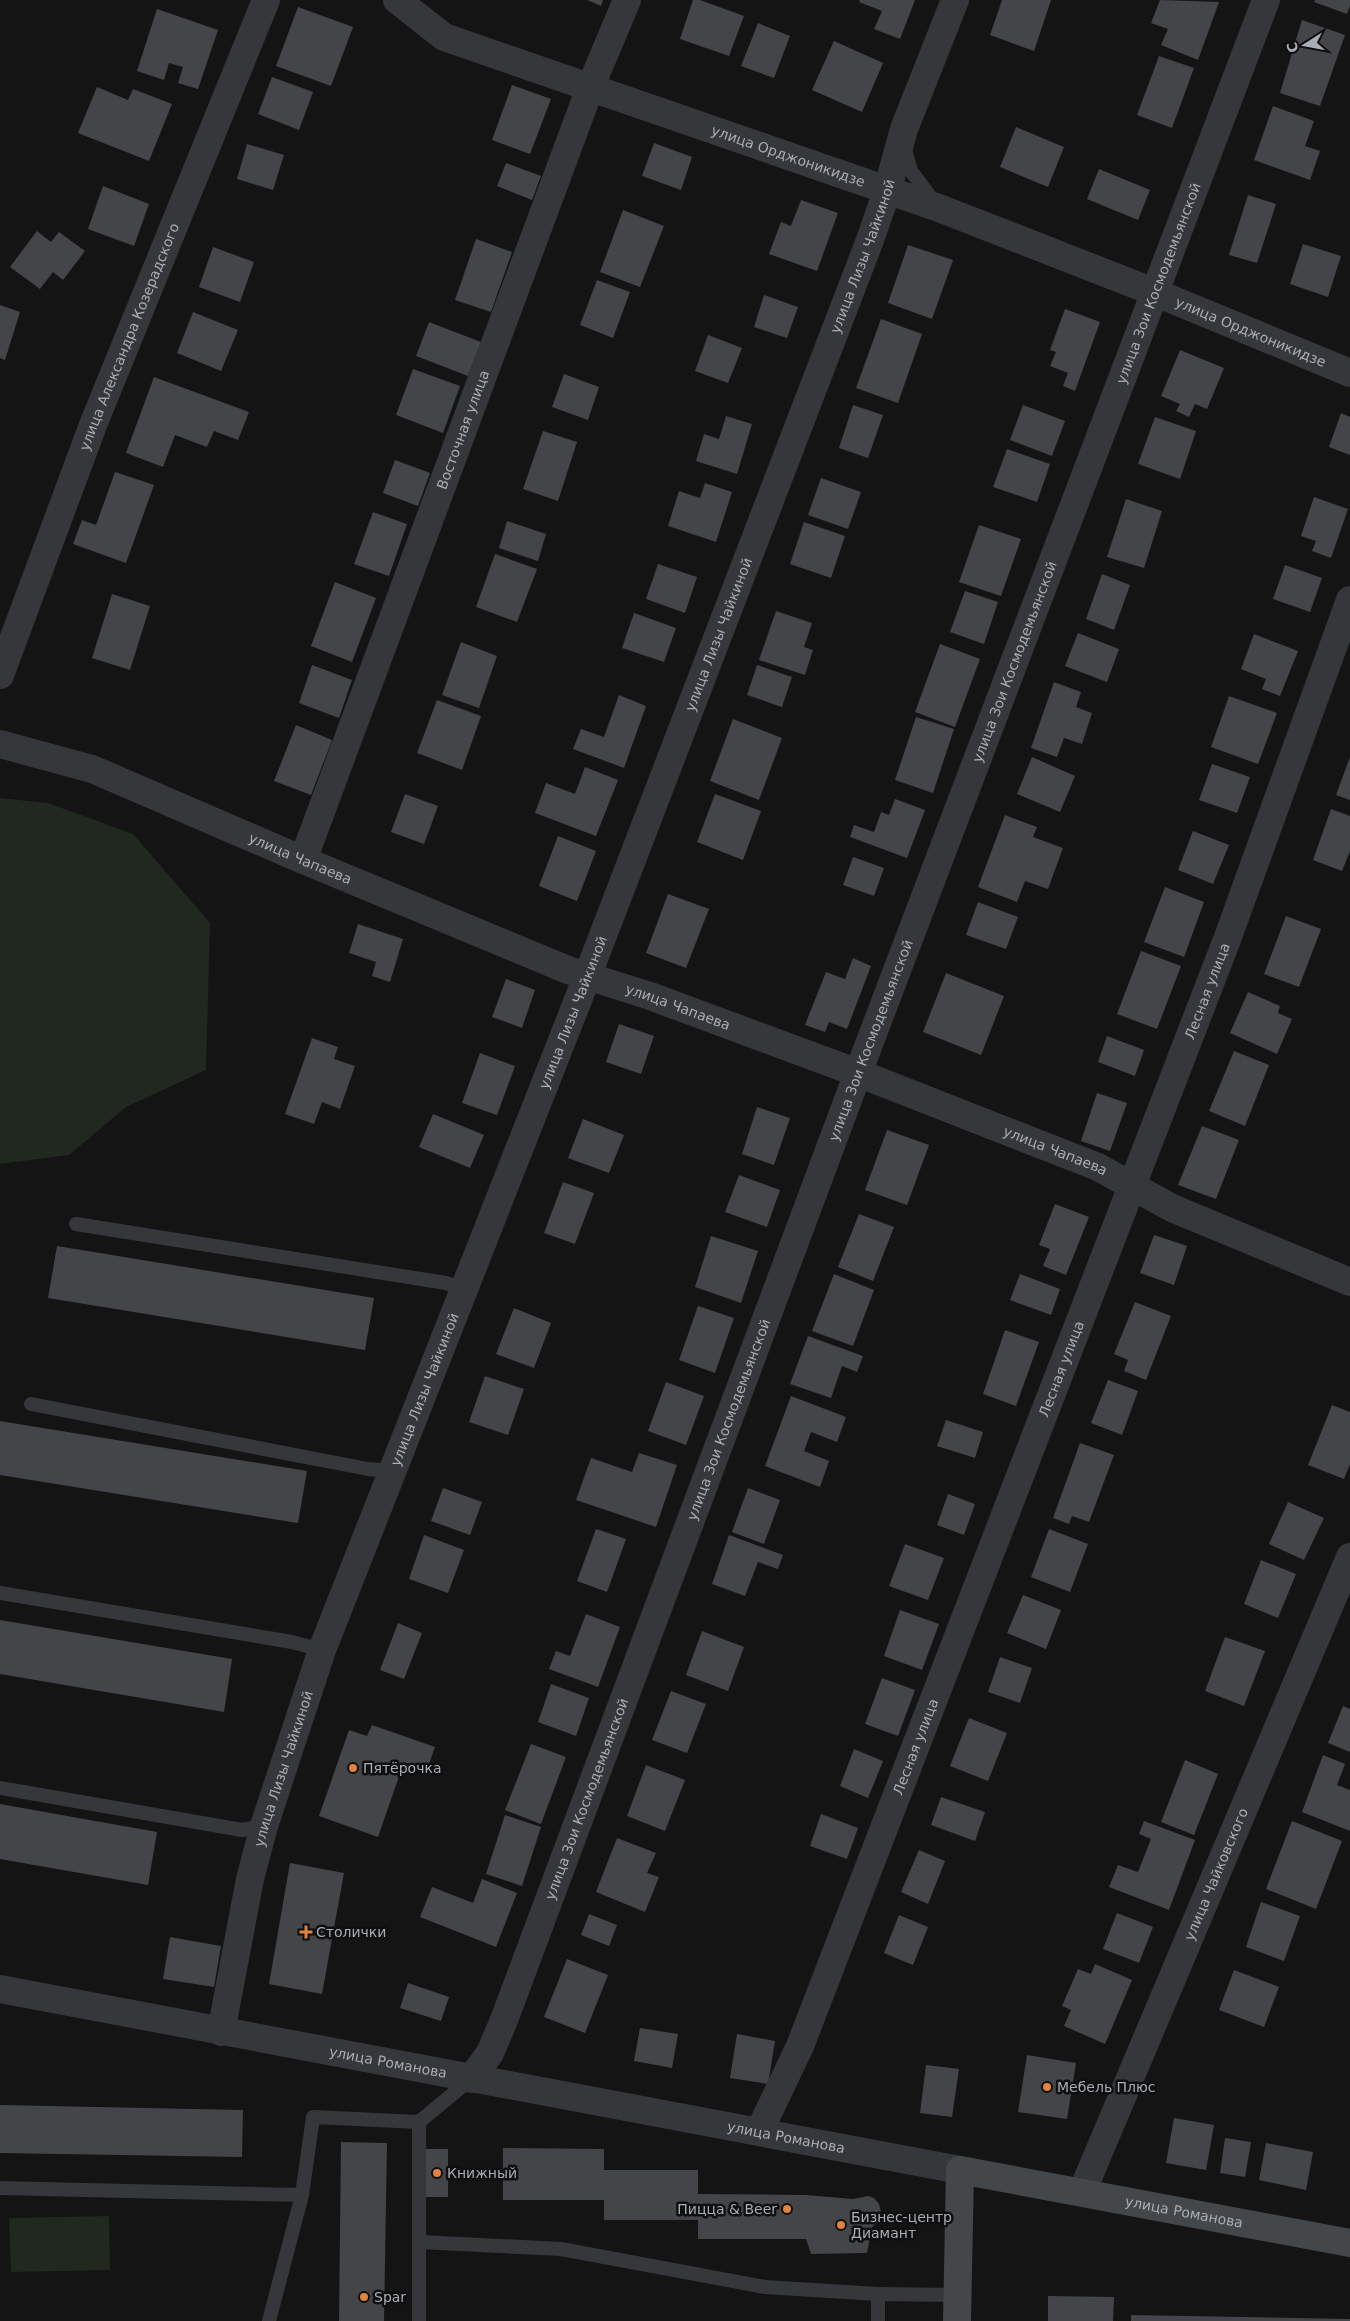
<svg xmlns="http://www.w3.org/2000/svg" width="1350" height="2321" viewBox="0 0 1350 2321" font-family="'DejaVu Sans',sans-serif">
	<style>
		.green { fill: #212820 }
		.building { fill: #434548 }
		.lines { fill: none; stroke-linecap: round; stroke-linejoin: round }
		.lane { stroke: #35373a; stroke-width: 14 }
		.street { stroke: #35373a; stroke-width: 28 }
		.secondary { stroke: #43474a; stroke-width: 28 }
		.poi-dot { fill: #e2843f; stroke: #0f0f10; stroke-width: 2 }
		.labels { text-anchor: middle; stroke-width: 5; stroke-linejoin: round; paint-order: stroke }
		.street-label { font-size: 14px; fill: #a7aeb5; stroke: #0f0f10 }
		.poi-label { font-size: 14px; fill: #a7aeb5; stroke: #0f0f10; text-anchor: start }
	</style>
	<rect width="100%" height="100%" fill="#141415"/>
	<g class="green">
		<path d="M0,798L48,803L133,834L210,923L206,1070L126,1107L69,1155L0,1164Z"/>
		<path d="M109,2216L110,2270L11,2272L9,2218Z"/>
	</g>
	<g class="building">
		<path d="M587,0H603L601,6Z"/>
		<path d="M693,0H700L744,16L729,56L680,39Z"/>
		<path d="M860,0H915L900,39L874,29L882,11L859,2Z"/>
		<path d="M1002,0H1051L1034,51L990,35Z"/>
		<path d="M1160,0L1219,2L1198,60L1161,45L1168,29L1151,23Z"/>
		<path d="M1315,0H1350V5L1347,14L1314,2Z"/>
		<path d="M298,7L353,27L331,86L276,66Z"/>
		<path d="M157,9L218,30L198,89L178,83L183,67L169,63L164,80L137,71Z"/>
		<path d="M1302,20L1345,35L1320,106L1280,93Z"/>
		<path d="M758,23L790,36L774,78L741,66Z"/>
		<path d="M834,41L883,63L862,112L812,90Z"/>
		<path d="M1159,56L1194,68L1172,128L1137,115Z"/>
		<path d="M272,77L313,92L299,130L258,114Z"/>
		<path d="M512,85L551,99L530,154L492,140Z"/>
		<path d="M97,87L128,100L133,89L172,104L149,161L78,133Z"/>
		<path d="M1273,106L1314,121L1305,146L1320,151L1310,180L1254,160Z"/>
		<path d="M1016,127L1064,147L1048,187L1000,167Z"/>
		<path d="M654,143L692,157L681,190L642,176Z"/>
		<path d="M247,144L284,155L273,190L237,179Z"/>
		<path d="M506,163L541,176L532,200L497,186Z"/>
		<path d="M1099,169L1150,190L1138,220L1087,199Z"/>
		<path d="M103,186L149,204L134,246L88,229Z"/>
		<path d="M1248,195L1276,204L1257,263L1229,255Z"/>
		<path d="M801,200L838,213L817,271L769,254L781,222L791,226Z"/>
		<path d="M623,210L664,226L640,287L600,272Z"/>
		<path d="M37,231L51,242L59,232L85,251L63,280L53,272L40,289L10,267Z"/>
		<path d="M476,239L512,252L491,312L455,300Z"/>
		<path d="M1303,244L1341,256L1328,297L1290,284Z"/>
		<path d="M908,245L953,260L932,319L888,303Z"/>
		<path d="M213,247L254,262L240,302L199,287Z"/>
		<path d="M597,280L630,292L613,338L580,325Z"/>
		<path d="M764,295L798,307L787,338L754,327Z"/>
		<path d="M0,305L20,312L5,360L0,358Z"/>
		<path d="M1065,309L1100,322L1075,391L1063,386L1068,373L1050,366L1056,352L1050,350Z"/>
		<path d="M193,312L238,330L221,371L177,353Z"/>
		<path d="M881,319L922,334L898,403L856,388Z"/>
		<path d="M429,322L481,342L468,376L416,356Z"/>
		<path d="M708,335L742,348L728,383L695,371Z"/>
		<path d="M1180,350L1224,368L1207,409L1195,404L1189,417L1176,411L1180,404L1161,396Z"/>
		<path d="M413,369L460,386L443,433L396,415Z"/>
		<path d="M564,374L599,387L588,420L552,407Z"/>
		<path d="M154,377L249,412L238,440L214,431L207,447L175,435L163,467L126,453Z"/>
		<path d="M853,405L883,415L868,458L839,448Z"/>
		<path d="M1023,405L1065,421L1052,456L1010,440Z"/>
		<path d="M1341,413L1350,417V455L1329,447Z"/>
		<path d="M726,416L752,424L737,474L696,461L704,434L719,439Z"/>
		<path d="M1155,417L1196,431L1180,479L1138,464Z"/>
		<path d="M543,431L577,442L558,501L523,489Z"/>
		<path d="M1007,449L1050,464L1037,502L993,487Z"/>
		<path d="M395,460L430,473L418,506L383,493Z"/>
		<path d="M115,472L154,485L126,563L73,544L82,520L96,525Z"/>
		<path d="M821,478L861,492L848,529L808,515Z"/>
		<path d="M705,483L732,492L716,542L668,526L679,491L700,498Z"/>
		<path d="M1314,497L1348,509L1331,558L1312,551L1316,541L1301,536Z"/>
		<path d="M1126,499L1162,511L1144,568L1107,557Z"/>
		<path d="M373,512L407,524L389,576L354,564Z"/>
		<path d="M507,521L546,534L538,561L499,548Z"/>
		<path d="M804,522L845,536L831,578L790,564Z"/>
		<path d="M979,525L1021,539L1001,596L959,582Z"/>
		<path d="M495,554L537,569L517,622L476,607Z"/>
		<path d="M658,564L697,577L685,613L646,599Z"/>
		<path d="M1285,565L1322,578L1310,612L1273,599Z"/>
		<path d="M1102,574L1130,585L1114,630L1086,619Z"/>
		<path d="M335,582L376,598L352,662L311,646Z"/>
		<path d="M965,591L998,602L984,644L950,632Z"/>
		<path d="M112,594L150,606L130,670L92,658Z"/>
		<path d="M776,611L812,623L804,647L813,650L805,675L759,660Z"/>
		<path d="M634,613L676,628L664,662L622,648Z"/>
		<path d="M1078,633L1119,649L1107,682L1065,666Z"/>
		<path d="M1254,634L1298,651L1280,696L1262,689L1266,679L1241,669Z"/>
		<path d="M461,642L497,656L479,708L442,695Z"/>
		<path d="M940,644L980,659L955,727L915,712Z"/>
		<path d="M312,665L352,680L339,718L299,703Z"/>
		<path d="M757,665L792,677L782,707L747,695Z"/>
		<path d="M1054,682L1081,692L1076,707L1092,713L1082,744L1064,738L1057,757L1031,748Z"/>
		<path d="M619,695L646,706L624,768L573,749L581,729L604,737Z"/>
		<path d="M1229,696L1277,713L1258,764L1211,747Z"/>
		<path d="M437,700L481,716L462,770L417,753Z"/>
		<path d="M916,717L954,729L933,793L895,780Z"/>
		<path d="M733,719L782,738L759,800L710,781Z"/>
		<path d="M296,725L332,740L311,795L274,781Z"/>
		<path d="M1032,757L1075,776L1060,812L1017,794Z"/>
		<path d="M1350,757V800L1336,795Z"/>
		<path d="M1212,764L1250,777L1237,813L1199,800Z"/>
		<path d="M585,767L618,780L596,836L535,813L546,783L575,794Z"/>
		<path d="M405,794L438,806L424,844L391,832Z"/>
		<path d="M715,794L761,811L743,860L697,842Z"/>
		<path d="M895,799L925,810L907,858L850,837L854,825L874,832L881,812L889,815Z"/>
		<path d="M1331,809L1350,816V851L1342,871L1313,860Z"/>
		<path d="M1005,815L1037,827L1033,837L1063,848L1048,889L1025,881L1017,902L978,887Z"/>
		<path d="M1193,831L1229,845L1213,884L1178,870Z"/>
		<path d="M558,836L596,851L577,901L539,886Z"/>
		<path d="M853,857L884,868L874,896L843,885Z"/>
		<path d="M1165,887L1204,902L1184,957L1144,942Z"/>
		<path d="M668,894L709,909L686,968L646,953Z"/>
		<path d="M978,902L1018,917L1006,949L966,935Z"/>
		<path d="M1286,916L1321,929L1299,987L1264,974Z"/>
		<path d="M358,924L403,939L390,982L372,976L376,962L349,953Z"/>
		<path d="M1141,951L1181,966L1157,1029L1117,1014Z"/>
		<path d="M853,958L871,966L847,1029L829,1022L825,1032L805,1025L826,972L845,979Z"/>
		<path d="M946,973L1004,996L981,1055L923,1032Z"/>
		<path d="M506,979L535,990L522,1028L492,1017Z"/>
		<path d="M1248,992L1280,1006L1278,1013L1292,1019L1277,1054L1230,1033Z"/>
		<path d="M619,1024L654,1036L641,1074L606,1062Z"/>
		<path d="M1107,1036L1144,1050L1135,1076L1098,1062Z"/>
		<path d="M312,1038L338,1047L334,1059L355,1066L340,1109L322,1102L314,1124L285,1114Z"/>
		<path d="M1234,1051L1269,1065L1245,1126L1209,1111Z"/>
		<path d="M480,1053L515,1066L497,1115L462,1103Z"/>
		<path d="M1097,1093L1127,1103L1110,1151L1081,1141Z"/>
		<path d="M757,1107L790,1118L774,1165L742,1154Z"/>
		<path d="M433,1114L484,1135L470,1168L419,1147Z"/>
		<path d="M583,1119L624,1135L609,1173L568,1158Z"/>
		<path d="M1202,1126L1239,1140L1216,1199L1178,1185Z"/>
		<path d="M887,1130L929,1145L907,1205L865,1190Z"/>
		<path d="M739,1175L780,1190L767,1227L725,1212Z"/>
		<path d="M563,1182L594,1193L575,1244L544,1233Z"/>
		<path d="M1055,1204L1089,1217L1066,1275L1043,1266L1050,1249L1039,1245Z"/>
		<path d="M859,1214L894,1227L873,1281L838,1267Z"/>
		<path d="M1154,1235L1187,1246L1174,1285L1140,1273Z"/>
		<path d="M711,1236L758,1251L741,1303L695,1287Z"/>
		<path d="M57,1246L374,1298L365,1350L48,1298Z"/>
		<path d="M834,1274L874,1290L853,1346L812,1331Z"/>
		<path d="M1020,1274L1060,1289L1051,1315L1010,1300Z"/>
		<path d="M1135,1302L1171,1316L1146,1380L1124,1371L1128,1360L1114,1354Z"/>
		<path d="M698,1306L734,1318L715,1373L679,1360Z"/>
		<path d="M514,1308L551,1323L534,1368L496,1354Z"/>
		<path d="M1005,1330L1039,1342L1016,1406L983,1394Z"/>
		<path d="M808,1336L863,1356L857,1372L842,1366L831,1398L790,1384Z"/>
		<path d="M485,1376L524,1389L508,1435L469,1422Z"/>
		<path d="M1108,1380L1138,1391L1122,1435L1091,1423Z"/>
		<path d="M666,1382L704,1396L686,1445L648,1431Z"/>
		<path d="M791,1396L846,1417L837,1442L811,1432L804,1451L829,1461L820,1487L765,1466Z"/>
		<path d="M1332,1405L1350,1412V1464L1344,1479L1308,1465Z"/>
		<path d="M946,1420L983,1432L975,1458L937,1446Z"/>
		<path d="M0,1421L307,1471L298,1523L0,1475Z"/>
		<path d="M1080,1443L1114,1455L1089,1522L1072,1516L1069,1524L1053,1518Z"/>
		<path d="M639,1453L677,1465L656,1527L576,1500L591,1458L632,1472Z"/>
		<path d="M443,1488L482,1502L470,1535L431,1521Z"/>
		<path d="M748,1488L780,1500L764,1544L732,1532Z"/>
		<path d="M948,1494L975,1504L964,1535L937,1525Z"/>
		<path d="M1288,1502L1324,1518L1304,1560L1269,1544Z"/>
		<path d="M596,1529L626,1539L607,1592L577,1581Z"/>
		<path d="M1049,1529L1088,1544L1070,1592L1031,1577Z"/>
		<path d="M424,1535L464,1550L448,1593L409,1579Z"/>
		<path d="M729,1535L783,1555L778,1569L758,1562L745,1596L712,1584Z"/>
		<path d="M905,1544L944,1558L928,1600L889,1586Z"/>
		<path d="M1261,1560L1296,1574L1278,1618L1244,1604Z"/>
		<path d="M1023,1595L1061,1610L1046,1649L1007,1633Z"/>
		<path d="M900,1610L939,1624L922,1670L884,1656Z"/>
		<path d="M586,1614L620,1627L598,1687L549,1669L556,1651L570,1656Z"/>
		<path d="M0,1620L232,1659L224,1712L0,1674Z"/>
		<path d="M398,1623L422,1633L404,1679L380,1670Z"/>
		<path d="M702,1631L744,1647L728,1691L686,1675Z"/>
		<path d="M1225,1637L1265,1651L1244,1706L1205,1691Z"/>
		<path d="M1000,1657L1032,1668L1020,1703L988,1692Z"/>
		<path d="M882,1678L915,1690L898,1736L865,1724Z"/>
		<path d="M551,1684L589,1698L576,1736L538,1722Z"/>
		<path d="M671,1691L706,1704L687,1753L652,1740Z"/>
		<path d="M1343,1706L1350,1709V1752L1328,1743Z"/>
		<path d="M969,1718L1007,1733L988,1781L950,1766Z"/>
		<path d="M372,1725L435,1747L427,1770L404,1762L378,1837L319,1816L349,1730L367,1736Z"/>
		<path d="M531,1744L566,1757L541,1824L505,1810Z"/>
		<path d="M854,1749L883,1761L868,1798L840,1786Z"/>
		<path d="M1323,1755L1345,1764L1337,1785L1350,1790V1831L1302,1812Z"/>
		<path d="M1185,1760L1218,1774L1194,1835L1161,1822Z"/>
		<path d="M646,1765L685,1780L665,1831L627,1816Z"/>
		<path d="M941,1797L985,1812L975,1841L931,1825Z"/>
		<path d="M0,1804L157,1832L148,1885L0,1859Z"/>
		<path d="M821,1814L858,1828L847,1859L810,1846Z"/>
		<path d="M505,1815L541,1827L522,1886L486,1874Z"/>
		<path d="M1144,1821L1195,1840L1169,1910L1109,1887L1118,1865L1138,1872L1151,1839L1139,1834Z"/>
		<path d="M1292,1821L1342,1841L1316,1909L1266,1889Z"/>
		<path d="M617,1838L656,1853L647,1873L659,1877L645,1912L596,1892Z"/>
		<path d="M919,1850L945,1861L928,1904L901,1892Z"/>
		<path d="M290,1863L344,1873L322,1994L269,1984Z"/>
		<path d="M482,1879L517,1893L496,1947L420,1917L432,1887L473,1903Z"/>
		<path d="M1261,1902L1300,1916L1284,1961L1246,1947Z"/>
		<path d="M1117,1913L1153,1927L1139,1963L1103,1949Z"/>
		<path d="M589,1914L617,1925L609,1946L581,1935Z"/>
		<path d="M899,1915L928,1927L913,1965L884,1953Z"/>
		<path d="M170,1937L221,1946L214,1987L163,1979Z"/>
		<path d="M567,1959L608,1975L585,2033L544,2017Z"/>
		<path d="M1095,1964L1132,1980L1105,2044L1064,2026L1071,2010L1062,2006L1078,1969L1091,1974Z"/>
		<path d="M1234,1970L1279,1987L1264,2027L1219,2010Z"/>
		<path d="M408,1983L449,1997L441,2021L400,2008Z"/>
		<path d="M640,2028L678,2034L672,2068L634,2061Z"/>
		<path d="M737,2034L775,2041L768,2084L730,2078Z"/>
		<path d="M1027,2055L1076,2063L1067,2119L1018,2112Z"/>
		<path d="M926,2065L959,2069L952,2117L920,2113Z"/>
		<path d="M0,2105L243,2110L242,2157L0,2153Z"/>
		<path d="M1174,2118L1214,2125L1206,2170L1166,2163Z"/>
		<path d="M1225,2138L1251,2142L1245,2177L1220,2173Z"/>
		<path d="M341,2142L387,2143L384,2321H339Z"/>
		<path d="M1266,2143L1313,2152L1306,2190L1259,2180Z"/>
		<path d="M503,2148L604,2149V2170H698V2194L806,2195L853,2199L868,2196L874,2198L879,2204L881,2212L878,2222L872,2227L867,2253L811,2254L806,2239H698V2220H604V2200H503Z"/>
		<rect x="426" y="2149" width="22" height="48"/>
		<path d="M1048,2296L1114,2297L1113,2321H1048Z"/>
		<path d="M1131,2315L1350,2319V2321H1131Z"/>
	</g>
	<g class="lines">
		<g class="lane">
			<path d="M904,146L911,171L935,203"/>
			<path d="M76,1224L446,1283L464,1289"/>
			<path d="M31,1404L368,1469L391,1471"/>
			<path d="M0,1593L292,1642L322,1650"/>
			<path d="M0,1788L242,1830L264,1826"/>
			<path d="M0,2188L302,2195"/>
			<path d="M420,2242L561,2249L765,2287L878,2294"/>
			<path d="M269,2321L302,2195L313,2117L419,2122"/>
			<path d="M419,2321V2122L471,2079"/>
			<path d="M878,2321V2294L957,2295"/>
		</g>
		<g class="street">
			<path id="s1" d="M397,0L444,37L939,208L1154,292L1350,373"/>
			<path id="s2" d="M0,675L93,425L266,0"/>
			<path id="s3" d="M0,744L92,769L303,860L568,970L650,996L858,1073L1098,1167L1172,1208L1350,1282"/>
			<path id="s4" d="M303,860L590,88L627,0"/>
			<path id="s5" d="M0,1989L960,2170"/>
			<path id="s6" d="M221,2032L250,1879L264,1826L322,1650L587,977L870,240L887,191L904,129L955,0"/>
			<path id="s7" d="M471,2079L490,2053L504,2020L858,1073L1266,0"/>
			<path id="s8" d="M759,2132L800,2046L1228,937L1350,600"/>
			<path id="s9" d="M1082,2192L1350,1557"/>
		</g>
		<path class="secondary" id="s10" d="M957,2321L960,2170L1350,2243"/>
	</g>
	<g class="poi-dot">
		<circle cx="353" cy="1768" r="5"/>
		<path d="M303.5 1924.5h5v5h5v5h-5v5h-5v-5h-5v-5h5z"/>
		<circle cx="1047" cy="2087" r="5"/>
		<circle cx="437" cy="2173" r="5"/>
		<circle cx="787" cy="2209" r="5"/>
		<circle cx="841" cy="2225" r="5"/>
		<circle cx="364" cy="2297" r="5"/>
	</g>
	<g class="labels">
		<g class="street-label">
			<text dy="5" stroke="none"><textPath href="#s1" startOffset="424">улица Орджоникидзе</textPath></text>
			<text dy="5" stroke="none"><textPath href="#s6" startOffset="1891">улица Лизы Чайкиной</textPath></text>
			<text dy="5" stroke="none"><textPath href="#s7" startOffset="1924">улица Зои Космодемьянской</textPath></text>
			<text dy="5" stroke="none"><textPath href="#s1" startOffset="919">улица Орджоникидзе</textPath></text>
			<text dy="5" stroke="none"><textPath href="#s2" startOffset="362">улица Александра Козерадского</textPath></text>
			<text dy="5" stroke="none"><textPath href="#s4" startOffset="459">Восточная улица</textPath></text>
			<text dy="5" stroke="none"><textPath href="#s6" startOffset="1486">улица Лизы Чайкиной</textPath></text>
			<text dy="5" stroke="none"><textPath href="#s7" startOffset="1519">улица Зои Космодемьянской</textPath></text>
			<text dy="5" stroke="none"><textPath href="#s3" startOffset="322">улица Чапаева</textPath></text>
			<text dy="5" stroke="none"><textPath href="#s8" startOffset="1226">Лесная улица</textPath></text>
			<text dy="5" stroke="none"><textPath href="#s3" startOffset="728">улица Чапаева</textPath></text>
			<text dy="5" stroke="none"><textPath href="#s6" startOffset="1081">улица Лизы Чайкиной</textPath></text>
			<text dy="5" stroke="none"><textPath href="#s7" startOffset="1114">улица Зои Космодемьянской</textPath></text>
			<text dy="5" stroke="none"><textPath href="#s3" startOffset="1132">улица Чапаева</textPath></text>
			<text dy="5" stroke="none"><textPath href="#s8" startOffset="821">Лесная улица</textPath></text>
			<text dy="5" stroke="none"><textPath href="#s6" startOffset="676">улица Лизы Чайкиной</textPath></text>
			<text dy="5" stroke="none"><textPath href="#s7" startOffset="709">улица Зои Космодемьянской</textPath></text>
			<text dy="5" stroke="none"><textPath href="#s8" startOffset="416">Лесная улица</textPath></text>
			<text dy="5" stroke="none"><textPath href="#s6" startOffset="271">улица Лизы Чайкиной</textPath></text>
			<text dy="5" stroke="none"><textPath href="#s7" startOffset="304">улица Зои Космодемьянской</textPath></text>
			<text dy="5" stroke="none"><textPath href="#s9" startOffset="345">улица Чайковского</textPath></text>
			<text dy="5" stroke="none"><textPath href="#s5" startOffset="395">улица Романова</textPath></text>
			<text dy="5" stroke="none"><textPath href="#s5" startOffset="800">улица Романова</textPath></text>
			<text dy="5" stroke="none"><textPath href="#s10" startOffset="379">улица Романова</textPath></text>
		</g>
		<g class="poi-label">
			<text x="363" y="1773">Пятёрочка</text>
			<text x="316" y="1937">Столички</text>
			<text x="1057" y="2092">Мебель Плюс</text>
			<text x="447" y="2178">Книжный</text>
			<text x="777" y="2214" text-anchor="end">Пицца &amp; Beer</text>
			<text x="851" y="2222">Бизнес-центр<tspan x="851" dy="16">Диамант</tspan></text>
			<text x="374" y="2302">Spar</text>
		</g>
	</g>
	<g transform="translate(1305 45) rotate(259)" stroke="#0f0f10" stroke-width="4" paint-order="stroke">
	<path d="M0-4L9 19L0 12L-9 19Z" fill="#a7aeb5"/>
	<text y="-8" font-size="14" font-weight="bold" text-anchor="middle" fill="#a7aeb5">С</text>
	</g>
</svg>
